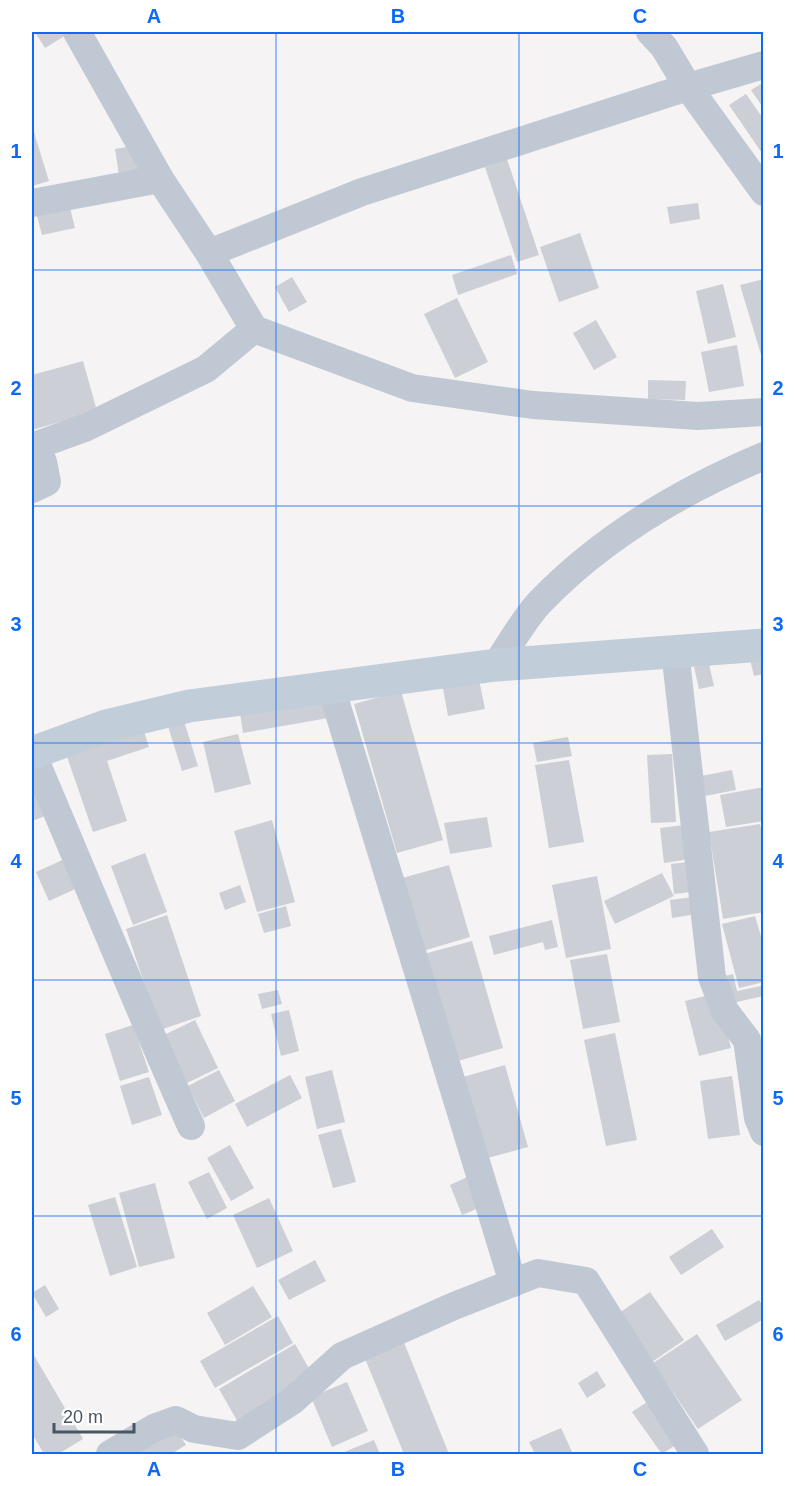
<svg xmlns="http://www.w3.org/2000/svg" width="795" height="1486" viewBox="0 0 795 1486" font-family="Arial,sans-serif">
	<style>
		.building { fill: #cccfd5 }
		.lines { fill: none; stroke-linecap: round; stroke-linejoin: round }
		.street { stroke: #c0c9d3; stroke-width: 28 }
		.secondary { stroke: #c2cdda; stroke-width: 33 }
		.grid { fill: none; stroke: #0c6af6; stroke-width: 1.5; stroke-opacity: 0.55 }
		.neatline { fill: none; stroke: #0c6af6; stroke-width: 2 }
		.grid-label { font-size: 20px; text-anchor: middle; font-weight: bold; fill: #0c6af6 }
	</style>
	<rect width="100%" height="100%" fill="#f5f3f3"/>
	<g class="building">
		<path d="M35,32H71L45,48Z"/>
		<path d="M764,82V105L762,106L751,90Z"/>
		<path d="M746,94L764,120V156L729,105Z"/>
		<path d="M32,126L49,181L32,186Z"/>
		<path d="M138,145L143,171L119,175L115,149Z"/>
		<path d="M507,159L539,255L517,262L485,167Z"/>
		<path d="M698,203L700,219L670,224L667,207Z"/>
		<path d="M70,208L75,228L42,235L37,216Z"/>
		<path d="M580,233L599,288L559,302L540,247Z"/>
		<path d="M511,255L517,274L458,295L452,275Z"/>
		<path d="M292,277L307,302L289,312L275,287Z"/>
		<path d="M764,279V361H763L740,285Z"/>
		<path d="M723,284L736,337L708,344L696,291Z"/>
		<path d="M457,298L488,362L455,378L424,314Z"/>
		<path d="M596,320L617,357L594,370L573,333Z"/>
		<path d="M737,345L744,386L709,392L701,352Z"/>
		<path d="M83,361L97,411L32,430V375Z"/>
		<path d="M648,380L686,381L685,400L648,399Z"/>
		<path d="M764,656V674L754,676L750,659Z"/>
		<path d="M709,664L714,686L699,689L694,667Z"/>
		<path d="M477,670L485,709L448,716L441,677Z"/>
		<path d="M330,690L334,717L243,733L239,706Z"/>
		<path d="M401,691L443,840L397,853L354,704Z"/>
		<path d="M183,718L198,766L182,771L167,723Z"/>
		<path d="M141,722L149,747L107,761L127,821L93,832L64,748Z"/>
		<path d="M238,734L251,784L215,793L203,742Z"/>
		<path d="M568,737L572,756L537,762L533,743Z"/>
		<path d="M672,754L676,822L651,823L647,755Z"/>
		<path d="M569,760L584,842L549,848L535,765Z"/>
		<path d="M732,770L736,790L705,796L701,776Z"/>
		<path d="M32,778L45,816L32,821Z"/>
		<path d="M764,787V821L726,827L720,795Z"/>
		<path d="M487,817L492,847L450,854L444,823Z"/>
		<path d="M272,820L295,902L257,912L234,831Z"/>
		<path d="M693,824L697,858L664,863L660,828Z"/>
		<path d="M760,824L764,843V912L723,919L709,832Z"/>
		<path d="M145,853L167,912L133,925L111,866Z"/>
		<path d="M69,857L82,886L49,901L36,872Z"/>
		<path d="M697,861L700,891L674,894L671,864Z"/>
		<path d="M449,865L470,937L416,953L395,880Z"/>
		<path d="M662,873L674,896L615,924L604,901Z"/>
		<path d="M597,876L611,949L566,958L552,885Z"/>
		<path d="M240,885L246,902L225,910L219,893Z"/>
		<path d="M700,896L695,947L691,915L672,918L670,900Z"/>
		<path d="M286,906L291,926L264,933L258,914Z"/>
		<path d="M167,915L201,1016L160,1030L126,929Z"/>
		<path d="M755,916L764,947V982L739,988L722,924Z"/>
		<path d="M552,920L558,947L545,950L543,942L494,955L489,936Z"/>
		<path d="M472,941L503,1048L451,1063L420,955Z"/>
		<path d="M607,954L620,1022L583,1029L570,960Z"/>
		<path d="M733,974L737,991L761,986L763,996L724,1005L718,978Z"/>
		<path d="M278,990L282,1004L262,1009L258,994Z"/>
		<path d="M717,993L731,1048L699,1056L685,1001Z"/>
		<path d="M289,1010L299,1051L281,1056L271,1014Z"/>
		<path d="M195,1020L218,1068L187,1083L164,1035Z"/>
		<path d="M133,1025L149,1072L120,1081L105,1034Z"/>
		<path d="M615,1033L637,1140L606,1146L584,1040Z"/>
		<path d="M505,1065L528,1147L480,1160L456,1079Z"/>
		<path d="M219,1070L235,1101L204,1118L188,1086Z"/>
		<path d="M332,1070L345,1122L317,1129L305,1077Z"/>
		<path d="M290,1075L302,1098L247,1127L235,1104Z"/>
		<path d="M732,1076L740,1135L708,1139L700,1081Z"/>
		<path d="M149,1077L162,1115L132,1125L120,1086Z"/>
		<path d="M341,1129L356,1182L333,1188L318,1135Z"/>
		<path d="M230,1145L254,1188L231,1201L207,1158Z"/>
		<path d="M209,1172L227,1208L207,1219L188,1182Z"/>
		<path d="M474,1174L486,1205L462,1215L450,1185Z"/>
		<path d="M155,1183L175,1258L139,1267L119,1193Z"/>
		<path d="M115,1197L137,1267L110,1276L88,1205Z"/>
		<path d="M269,1198L293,1251L257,1268L233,1215Z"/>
		<path d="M712,1229L724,1247L681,1275L669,1257Z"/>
		<path d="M315,1260L326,1281L289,1300L278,1280Z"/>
		<path d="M45,1285L59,1309L46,1317L32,1293Z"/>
		<path d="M253,1286L272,1317L225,1345L207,1313Z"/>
		<path d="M650,1292L684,1340L652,1362L619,1313Z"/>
		<path d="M759,1300L764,1308V1319L725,1341L716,1325Z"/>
		<path d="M278,1316L293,1343L215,1388L200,1361Z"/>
		<path d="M697,1334L742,1400L698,1429L653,1363Z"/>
		<path d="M403,1340L449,1454H404L364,1356Z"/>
		<path d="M295,1344L315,1379L239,1424L219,1389Z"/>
		<path d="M32,1352L83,1439L58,1454H44L32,1433Z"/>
		<path d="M597,1371L606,1386L587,1398L578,1383Z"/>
		<path d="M347,1382L368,1431L332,1447L311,1397Z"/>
		<path d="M647,1402L677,1444L662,1454L632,1412Z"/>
		<path d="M174,1426L186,1445L171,1454H130Z"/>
		<path d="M561,1428L573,1454H535L529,1442Z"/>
		<path d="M374,1440L380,1454H339Z"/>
	</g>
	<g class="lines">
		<g class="street">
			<path d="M77,32L160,179L209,253L254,329"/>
			<path d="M650,32L664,47L688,87L764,192"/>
			<path d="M32,203L160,179"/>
			<path d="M209,253L362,192L688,87L764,65"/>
			<path d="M32,447L87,427L206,369L254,329L412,388L533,405L698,416L764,412"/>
			<path d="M32,465L43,462L47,482L32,489"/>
			<path d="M675,651L712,977L725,1011L747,1040L758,1118L764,1132"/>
			<path d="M496,665C509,646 525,617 541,601C602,538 683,490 764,456"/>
			<path d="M331,687L513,1283"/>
			<path d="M32,753C85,877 136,1003 191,1126"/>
			<path d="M110,1454L154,1428L176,1420L194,1429L238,1436L292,1401L342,1356L454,1306L538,1273L586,1281L695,1454"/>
		</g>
		<path class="secondary" d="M32,753L106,726L189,706L496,665L764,645"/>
	</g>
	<path class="grid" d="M276,32V1454M519,32V1454M32,270H764M32,506H764M32,743H764M32,980H764M32,1216H764"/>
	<rect width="795" height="1486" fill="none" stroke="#ffffff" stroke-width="66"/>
	<path d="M54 1423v9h80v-9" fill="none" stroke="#485562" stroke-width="3"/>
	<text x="63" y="1423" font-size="18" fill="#485562" stroke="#ffffff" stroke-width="4.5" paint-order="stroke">20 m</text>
	<rect x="33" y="33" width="729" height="1420" class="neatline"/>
	<g class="grid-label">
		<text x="154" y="23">A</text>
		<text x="398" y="23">B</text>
		<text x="640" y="23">C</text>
		<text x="16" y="158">1</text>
		<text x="778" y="158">1</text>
		<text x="16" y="395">2</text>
		<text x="778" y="395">2</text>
		<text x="16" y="631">3</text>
		<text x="778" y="631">3</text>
		<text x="16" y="868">4</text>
		<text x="778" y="868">4</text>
		<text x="16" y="1105">5</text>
		<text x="778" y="1105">5</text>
		<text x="16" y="1341">6</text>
		<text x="778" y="1341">6</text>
		<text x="154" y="1476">A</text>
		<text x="398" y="1476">B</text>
		<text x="640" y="1476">C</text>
	</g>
</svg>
